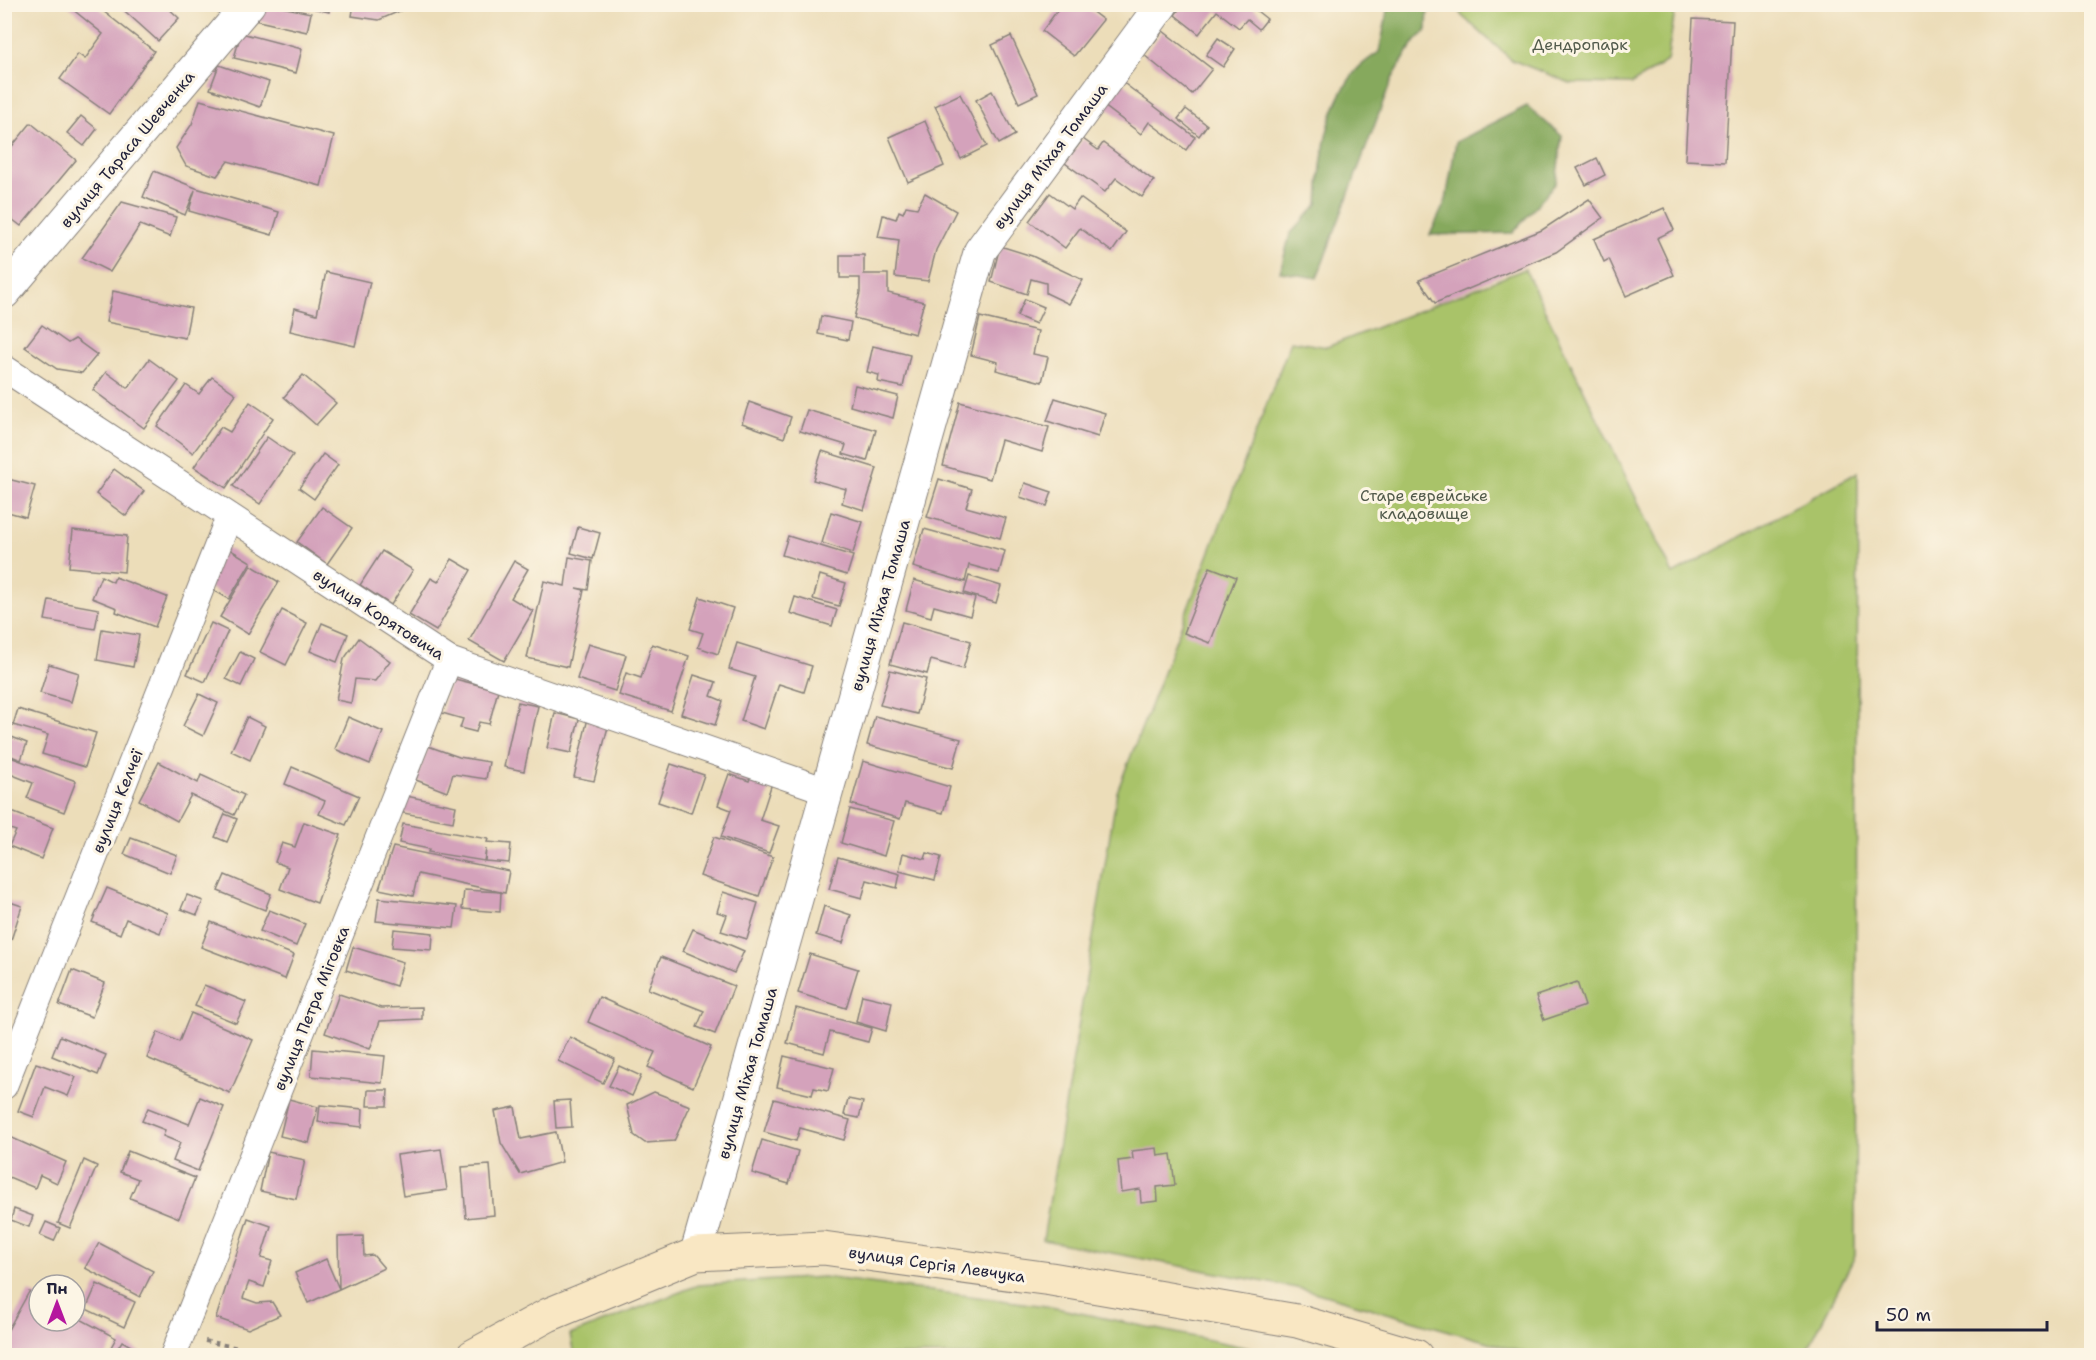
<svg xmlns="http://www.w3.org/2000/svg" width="2096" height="1360" viewBox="0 0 2096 1360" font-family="'Shantell Sans',sans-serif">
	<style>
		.green { fill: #a9c369; stroke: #667252; stroke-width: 1.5 }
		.forest { fill: #86a95d; stroke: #54664c; stroke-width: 1.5 }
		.building { fill: #d4a2bb }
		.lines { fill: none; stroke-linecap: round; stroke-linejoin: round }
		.minor-casing { stroke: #87807a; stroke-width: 28 }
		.tertiary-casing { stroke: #87807a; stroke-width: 34 }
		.secondary-casing { stroke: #87807a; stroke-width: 35 }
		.path { stroke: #87807a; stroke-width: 4; stroke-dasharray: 4.5 4.5; stroke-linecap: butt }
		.minor { stroke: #fff; stroke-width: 26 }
		.tertiary { stroke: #fff; stroke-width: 32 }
		.secondary { stroke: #f9e7c3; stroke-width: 33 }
		.labels { text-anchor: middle; stroke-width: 6; stroke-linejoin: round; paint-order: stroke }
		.park-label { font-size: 16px; fill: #515a4b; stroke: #fcf5e5 }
		.street-label { font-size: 16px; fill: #22223b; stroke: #fcf5e5 }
	</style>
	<rect width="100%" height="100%" fill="#fcf5e5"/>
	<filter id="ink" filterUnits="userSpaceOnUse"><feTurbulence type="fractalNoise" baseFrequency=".0167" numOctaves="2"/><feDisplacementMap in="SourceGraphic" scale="12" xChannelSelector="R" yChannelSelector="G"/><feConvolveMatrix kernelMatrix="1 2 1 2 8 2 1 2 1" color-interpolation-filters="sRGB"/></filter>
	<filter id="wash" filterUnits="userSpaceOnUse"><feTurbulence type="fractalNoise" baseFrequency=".008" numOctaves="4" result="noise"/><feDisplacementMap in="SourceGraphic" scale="24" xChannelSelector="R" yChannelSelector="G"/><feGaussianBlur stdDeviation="1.35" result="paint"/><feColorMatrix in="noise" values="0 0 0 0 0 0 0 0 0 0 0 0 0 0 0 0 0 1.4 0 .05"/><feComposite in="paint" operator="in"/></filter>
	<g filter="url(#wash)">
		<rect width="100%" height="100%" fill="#ecddb9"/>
		<g class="green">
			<path d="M1455,5H1676L1667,61L1632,84L1570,83L1512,60L1462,16Z"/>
			<path d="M1525,269L1673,574L1858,472L1855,1256L1805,1355H1533L1307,1290L1043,1240L1117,792L1291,341L1327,347Z"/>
			<path d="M823,1277L1046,1306L1282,1355H574L570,1335L698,1285Z"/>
		</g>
		<g class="forest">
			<path d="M1389,5H1428L1427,30L1412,45L1392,79L1317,278L1280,272L1290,234L1318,204C1320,159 1326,110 1354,73C1360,64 1371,58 1379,52Z"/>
			<path d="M1527,106L1562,136L1556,183L1513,233L1430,235L1446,200L1456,142Z"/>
		</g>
		<g id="blocks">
			<g class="building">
				<path d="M66,4H94L154,51L109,114L60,79L78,54L85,59L103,34Z"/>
				<path d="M117,4H164L179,18L158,41Z"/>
				<path d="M266,4L311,13L307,32L254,20Z"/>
				<path d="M296,4H330L329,12Z"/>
				<path d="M354,4H416L379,20L352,16Z"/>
				<path d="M1062,4H1082L1103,20L1074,56L1042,31Z"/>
				<path d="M1183,4H1248L1267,19L1259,29L1247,19L1239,28L1217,11L1199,34L1175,15Z"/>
				<path d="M1693,19L1733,21L1725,162L1685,160Z"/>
				<path d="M1163,31L1212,69L1192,94L1144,55Z"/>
				<path d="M241,33L302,49L296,73L234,58Z"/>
				<path d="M1011,36L1038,94L1019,103L992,45Z"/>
				<path d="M1218,38L1235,49L1223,67L1206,55Z"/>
				<path d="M219,65L269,82L260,107L210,89Z"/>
				<path d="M1121,81L1195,137L1186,150L1149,122L1141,134L1103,105Z"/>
				<path d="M992,91L1015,135L999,144L976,100Z"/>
				<path d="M960,94L987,146L961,159L935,106Z"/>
				<path d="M200,100L334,136L321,186L228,161L217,176L186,166L176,148L192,124Z"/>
				<path d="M1186,109L1207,125L1199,136L1178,119Z"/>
				<path d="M81,116L97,129L84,146L67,133Z"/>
				<path d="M925,121L944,166L908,182L889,137Z"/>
				<path d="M31,123L76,160L21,226L4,213V156Z"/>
				<path d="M1083,139L1098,150L1103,143L1154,181L1142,197L1116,178L1105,192L1065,163Z"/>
				<path d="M1597,158L1605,175L1586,185L1577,168Z"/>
				<path d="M154,171L196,188L279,212L272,235L189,211L195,190L185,215L143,197Z"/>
				<path d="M925,193L956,211L936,250L928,281L895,277L899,240L878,237L883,215L896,219L899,211L903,213L906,206L917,208Z"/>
				<path d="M1050,193L1072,209L1080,198L1126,232L1112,252L1080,228L1065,248L1029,221Z"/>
				<path d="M1589,199L1603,218L1556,252L1435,303L1419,280L1542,230Z"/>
				<path d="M122,202L176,217L170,237L140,225L110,272L82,258Z"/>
				<path d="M1664,208L1674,230L1657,238L1674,275L1626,296L1609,259L1604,262L1594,239Z"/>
				<path d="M1000,246L1032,256L1083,280L1069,304L1046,293V283L1031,279L1027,294L991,282Z"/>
				<path d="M840,255H864V274H888V293L924,302L915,334L854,318L860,293V278H840Z"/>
				<path d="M326,272L370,282L355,346L290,331L295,308L317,314Z"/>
				<path d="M113,291L191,308L185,338L106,322Z"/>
				<path d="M1025,299L1044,307L1036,324L1017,316Z"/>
				<path d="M821,316L851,322L848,340L818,334Z"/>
				<path d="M980,317L1038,331L1033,354L1048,357L1042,382L996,370L998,362L971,355Z"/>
				<path d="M42,325L68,343L75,339L97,355L82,373L57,369L25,347Z"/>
				<path d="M873,346L910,355L903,387L878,382L879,375L867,372Z"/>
				<path d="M149,359L179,381L144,428L93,390L106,372L128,388Z"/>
				<path d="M303,375L336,403L316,425L284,397Z"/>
				<path d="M212,377L236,394L193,453L157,426L186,385L199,394Z"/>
				<path d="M855,385L898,396L893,418L850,406Z"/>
				<path d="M1055,398L1105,413L1098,437L1047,421Z"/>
				<path d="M250,402L273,418L226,488L194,467L221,427L230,432Z"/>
				<path d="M749,402L791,417L784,438L742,423Z"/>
				<path d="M960,402L1049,427L1042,452L1001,440L990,479L943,466Z"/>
				<path d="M807,410L876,430L867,461L843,454L846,445L800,431Z"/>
				<path d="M267,437L293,455L260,504L233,486Z"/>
				<path d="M822,451L877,468L864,510L842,503L846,489L813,480Z"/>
				<path d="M323,454L338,465L314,499L299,488Z"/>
				<path d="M114,469L144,491L126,516L96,494Z"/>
				<path d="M4,478L35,486L26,517L4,511Z"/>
				<path d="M939,479L972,489L966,507L1006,518L1000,538L927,517Z"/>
				<path d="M1025,483L1052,492L1047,506L1020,497Z"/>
				<path d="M322,507L352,528L327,564L297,542Z"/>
				<path d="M831,512L863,522L853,553L822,543Z"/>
				<path d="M578,527L600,533L593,559L571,553Z"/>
				<path d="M924,529L1005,551L999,573L969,565L965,582L913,567Z"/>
				<path d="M73,530L127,536L124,572L69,567Z"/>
				<path d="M788,536L853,556L847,575L782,555Z"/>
				<path d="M224,546L251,562L229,599L208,587Z"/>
				<path d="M382,551L413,570L391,605L360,585Z"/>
				<path d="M569,557L592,561L588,590L576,588L584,590L568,667L527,658L544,581L565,586Z"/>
				<path d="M452,559L471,570L436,631L409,615L431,578L438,582Z"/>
				<path d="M514,561L528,569L511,598L533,611L504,661L469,641Z"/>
				<path d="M251,565L279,582L248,634L220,617Z"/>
				<path d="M1210,567L1236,577L1210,643L1184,633Z"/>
				<path d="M820,575L846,583L839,606L813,599Z"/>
				<path d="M101,576L113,582L115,577L167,597L155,627L116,612L117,608L92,598Z"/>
				<path d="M969,576L1001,586L996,603L964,593Z"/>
				<path d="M914,580L975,598L970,616L934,606L931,617L906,610Z"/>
				<path d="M700,597L733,608L718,654L698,647L703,633L690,629Z"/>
				<path d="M795,597L837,610L832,626L790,613Z"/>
				<path d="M49,600L99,609L95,629L45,620Z"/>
				<path d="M282,610L307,623L286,665L260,652Z"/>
				<path d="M902,622L971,641L963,669L931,660L927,674L890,664Z"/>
				<path d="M211,623L228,631L205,682L187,674Z"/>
				<path d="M322,623L348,634L337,662L310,651Z"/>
				<path d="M102,629L139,635L133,667L97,660Z"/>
				<path d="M359,638L390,661L375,681L355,679L351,703L336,700L344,659Z"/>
				<path d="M737,643L812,666L804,692L779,684L764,729L741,721L755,677L729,669Z"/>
				<path d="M588,644L626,655L615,691L577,679Z"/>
				<path d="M652,644L689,656L671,711L619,695L626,673L641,678Z"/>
				<path d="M240,652L254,659L241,686L226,679Z"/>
				<path d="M49,664L79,673L71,702L40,693Z"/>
				<path d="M890,670L926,679L917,714L880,705Z"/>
				<path d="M694,675L716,682L711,696L723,701L715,725L681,714Z"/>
				<path d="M451,678L498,690L489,724L479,722L476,732L460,728L463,719L442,713Z"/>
				<path d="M199,694L218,703L203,736L183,726Z"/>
				<path d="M518,702L538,706L524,771L504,767Z"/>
				<path d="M18,709L96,733L85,767L42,754L48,735L13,725Z"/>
				<path d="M555,713L579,719L571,753L547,748Z"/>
				<path d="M875,716L961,739L953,768L867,745Z"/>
				<path d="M247,717L265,726L250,760L231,751Z"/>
				<path d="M348,717L383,732L370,764L335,749Z"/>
				<path d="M588,718L609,723L594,781L574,777Z"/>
				<path d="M4,734L27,743L21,760L4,753Z"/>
				<path d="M428,746L459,757L489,762L486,779L453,774L447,792L416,780Z"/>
				<path d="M10,757L76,781L64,812L27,798L33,783L5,772Z"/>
				<path d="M863,761L950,787L943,813L905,803L900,819L851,804Z"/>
				<path d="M159,762L198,783L201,775L244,795L234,815L191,795L177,821L139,800Z"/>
				<path d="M671,764L704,775L691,813L658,802Z"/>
				<path d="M292,767L359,796L346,825L319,814L325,801L285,784Z"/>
				<path d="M729,774L749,781L751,776L772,783L760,820L779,826L769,853L721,837L731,810L718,805Z"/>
				<path d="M406,796L456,806L453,822L403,813Z"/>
				<path d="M4,809L53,828L41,859L9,846L16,831L4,827Z"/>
				<path d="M850,809L894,821L884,856L841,843Z"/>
				<path d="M225,814L237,819L227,842L215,837Z"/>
				<path d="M304,822L341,835L317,903L280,889L288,867L275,862L282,843L295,847Z"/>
				<path d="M403,824L488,839L487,842L511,844L509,863L485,861L486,849L484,861L428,852L429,849L399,843Z"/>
				<path d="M714,837L773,857L759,896L700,876Z"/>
				<path d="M131,838L177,855L170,873L124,854Z"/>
				<path d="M393,847L509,871L505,893L418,874L413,896L379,889Z"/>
				<path d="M903,853L925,859L927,853L941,857L935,880L899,871Z"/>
				<path d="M838,857L900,874L897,888L867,880L862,898L829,889Z"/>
				<path d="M225,875L271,894L265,910L218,891Z"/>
				<path d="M107,888L168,913L160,933L126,919L120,934L92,922Z"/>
				<path d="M464,890L501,892L500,912L462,909Z"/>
				<path d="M723,892L758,903L747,939L721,931L727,915L717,912Z"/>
				<path d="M187,895L203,901L197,915L181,909Z"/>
				<path d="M379,898L457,906L454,928L376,921Z"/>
				<path d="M4,900L22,906L11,940L4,938Z"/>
				<path d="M824,906L851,915L843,943L816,935Z"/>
				<path d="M269,910L305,924L296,946L260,931Z"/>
				<path d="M211,922L294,955L285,979L201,947Z"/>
				<path d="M394,929L433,933L432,950L392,947Z"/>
				<path d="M693,929L744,951L734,973L683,951Z"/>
				<path d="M353,947L403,962L396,986L346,970Z"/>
				<path d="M810,954L858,969L846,1008L798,993Z"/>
				<path d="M661,957L734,986L715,1034L697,1027L704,1011L648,989Z"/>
				<path d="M72,970L105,983L92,1017L59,1005Z"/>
				<path d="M1577,982L1585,1006L1544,1020L1536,996Z"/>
				<path d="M204,985L246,1002L236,1023L195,1006Z"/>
				<path d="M339,994L381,1008L422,1007V1019L380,1021L370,1049L325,1033Z"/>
				<path d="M862,995L892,1002L886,1031L856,1022Z"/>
				<path d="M599,997L711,1047L693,1087L648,1067L655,1052L588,1022Z"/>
				<path d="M796,1008L872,1028L868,1042L830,1032L824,1053L787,1043Z"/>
				<path d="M191,1013L253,1040L230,1093L147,1058L158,1032L179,1042Z"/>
				<path d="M60,1036L106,1055L98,1075L52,1056Z"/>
				<path d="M570,1037L615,1059L603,1083L558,1061Z"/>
				<path d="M313,1049L385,1056L382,1083L311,1076Z"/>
				<path d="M784,1056L834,1068L828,1091L814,1088L812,1095L777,1087Z"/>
				<path d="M36,1063L76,1077L68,1096L45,1087L34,1117L18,1111Z"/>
				<path d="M619,1066L641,1076L632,1096L609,1086Z"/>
				<path d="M368,1090H388L387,1106H367Z"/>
				<path d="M654,1092L690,1106L674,1141L645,1143L634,1135L627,1105Z"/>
				<path d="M200,1097L224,1107L198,1171L173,1161L180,1143L163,1136L165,1130L142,1121L148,1108L189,1124Z"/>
				<path d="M289,1099L318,1107L309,1143L280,1136Z"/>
				<path d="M774,1099L850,1120L844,1140L800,1128L796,1141L764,1132Z"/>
				<path d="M848,1099L863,1102L859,1118L844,1115Z"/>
				<path d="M570,1100L572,1127L556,1128L554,1101Z"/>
				<path d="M320,1105L363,1109L362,1127L318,1122Z"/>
				<path d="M515,1107L521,1139L556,1132L562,1162L520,1174L501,1143L495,1111Z"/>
				<path d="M10,1137L66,1162L57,1183L40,1175L35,1188L4,1175V1150Z"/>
				<path d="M762,1140L798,1151L789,1184L752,1173Z"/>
				<path d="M1157,1148L1158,1156L1171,1154L1175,1185L1157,1187L1158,1201L1141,1203L1140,1189L1121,1192L1118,1161L1133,1159L1132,1151Z"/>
				<path d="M441,1149L447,1190L403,1196L397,1155Z"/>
				<path d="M128,1151L195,1178L179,1218L130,1198L138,1179L120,1172Z"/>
				<path d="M268,1152L305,1160L296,1199L260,1191Z"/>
				<path d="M84,1160L97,1166L70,1228L58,1223Z"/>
				<path d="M490,1165L494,1215L466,1218L462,1167Z"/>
				<path d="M14,1209L33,1216L29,1227L11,1220Z"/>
				<path d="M248,1218L271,1226L261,1258L272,1261L264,1287L249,1282L243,1298L257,1303L272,1302L280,1315L248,1329L216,1318Z"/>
				<path d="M46,1222L60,1228L54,1241L40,1235Z"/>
				<path d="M363,1236L364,1256L373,1255L384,1268L339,1289L308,1303L295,1273L326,1259L339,1289L338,1237Z"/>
				<path d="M99,1243L153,1271L140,1297L85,1268Z"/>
				<path d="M97,1284L135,1302L124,1327L86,1309Z"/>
				<path d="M29,1292L39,1297V1321H75V1316L116,1338L106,1356H14L4,1350V1337Z"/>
				<path d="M122,1341L141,1352L139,1356H113Z"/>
			</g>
		</g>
	</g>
	<g filter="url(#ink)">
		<use href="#blocks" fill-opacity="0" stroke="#87807a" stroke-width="1.5"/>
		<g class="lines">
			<g class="minor-casing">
				<g id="minor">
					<path d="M4,368L449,660L827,791"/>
					<path d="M4,1086L229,517"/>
					<path d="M173,1356L449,660"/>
				</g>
			</g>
			<g class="tertiary-casing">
				<g id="tertiary">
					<path d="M4,293L249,4"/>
					<path d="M696,1254L980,251L1162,4"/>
				</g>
			</g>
			<g class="secondary-casing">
				<path id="secondary" d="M473,1356L548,1315L696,1254L823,1248L1051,1279L1297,1321L1416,1356"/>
			</g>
			<path class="path" d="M205,1341L278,1356"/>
			<use href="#minor" class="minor"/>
			<use href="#tertiary" class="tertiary"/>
			<use href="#secondary" class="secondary"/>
		</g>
	</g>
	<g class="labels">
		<g class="park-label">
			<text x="1580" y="50">Дендропарк</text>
			<text x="1424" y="501">Старе єврейське<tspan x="1424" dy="18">кладовище</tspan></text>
		</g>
		<g class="street-label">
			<text transform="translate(127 149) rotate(-50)" y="6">вулиця Тараса Шевченка</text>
			<text transform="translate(1050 156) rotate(-53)" y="6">вулиця Міхая Томаша</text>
			<text transform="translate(880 605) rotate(-74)" y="6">вулиця Міхая Томаша</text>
			<text transform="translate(379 614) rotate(33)" y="6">вулиця Корятовича</text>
			<text transform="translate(117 801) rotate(-68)" y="6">вулиця Келчеї</text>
			<text transform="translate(311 1008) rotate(-68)" y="6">вулиця Петра Міговка</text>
			<text transform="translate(747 1073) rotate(-74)" y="6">вулиця Міхая Томаша</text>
			<text transform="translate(937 1264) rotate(8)" y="6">вулиця Сергія Левчука</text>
		</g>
	</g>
	<rect width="2096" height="1360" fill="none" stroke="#fcf5e5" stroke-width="24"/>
	<g transform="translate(57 1303)"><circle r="28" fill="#fcf5e5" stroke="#a5a1a1" stroke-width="1.5"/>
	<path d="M0-4.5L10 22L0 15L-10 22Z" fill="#b5179e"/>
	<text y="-9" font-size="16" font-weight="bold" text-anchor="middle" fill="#22223b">Пн</text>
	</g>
	<path d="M1877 1321v9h170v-9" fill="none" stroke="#22223b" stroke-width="3"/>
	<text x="1886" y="1321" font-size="18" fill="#22223b" stroke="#fcf5e5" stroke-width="4.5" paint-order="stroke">50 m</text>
</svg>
